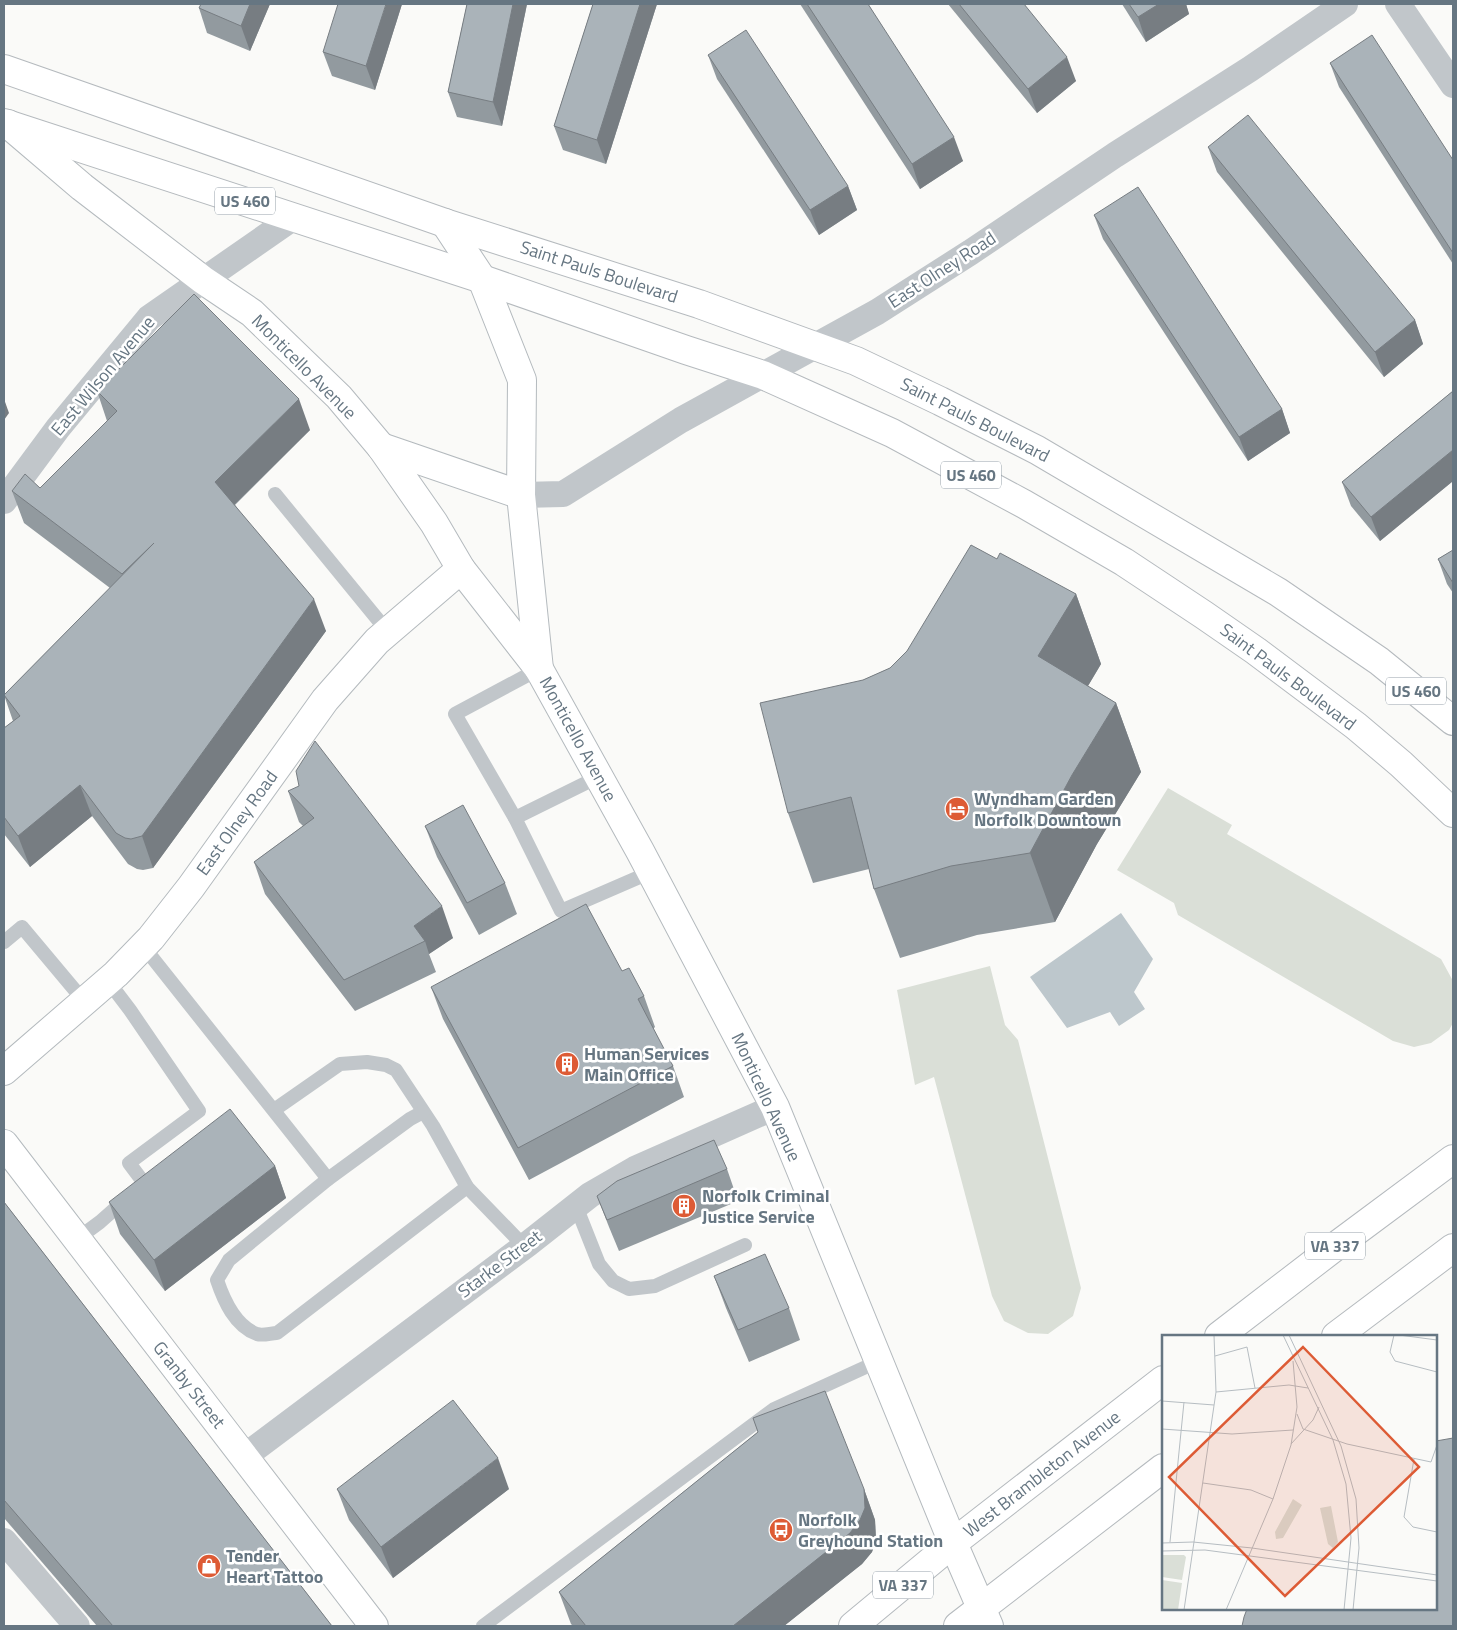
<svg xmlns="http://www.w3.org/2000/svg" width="1457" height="1630" viewBox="0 0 1457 1630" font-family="'Titillium Web',sans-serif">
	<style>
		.green { fill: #dadfd7 }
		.water { fill: #bdc7cc }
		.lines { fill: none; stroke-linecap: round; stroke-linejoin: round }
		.secondary-casing { stroke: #b4babe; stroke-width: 30 }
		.primary-casing { stroke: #b5babe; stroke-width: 30 }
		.lane { stroke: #c1c6ca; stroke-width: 14 }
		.street { stroke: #c1c6ca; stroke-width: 26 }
		.secondary { stroke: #fff; stroke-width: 28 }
		.primary { stroke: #fff; stroke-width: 28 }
		.wall { fill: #929a9f }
		.shaded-wall { fill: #777d82 }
		.building { fill: #aab3b9; stroke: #777d82 }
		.labels { text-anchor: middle; stroke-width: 5; stroke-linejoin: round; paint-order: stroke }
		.shield { fill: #fff; stroke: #949fa8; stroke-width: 1 }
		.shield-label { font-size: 16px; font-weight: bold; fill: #667682 }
		.street-label { font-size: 18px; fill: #667682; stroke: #fff }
		.poi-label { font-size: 18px; font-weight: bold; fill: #667682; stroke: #fff; text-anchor: start }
		.inset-road { fill: none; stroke: #b6bdc2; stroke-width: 1 }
		.view { fill: #dd5b35; fill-opacity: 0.15; stroke: #dd5b35; stroke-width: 2.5 }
		.inset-edge { fill: none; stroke: #667682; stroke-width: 2.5 }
	</style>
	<rect width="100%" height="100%" fill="#fafaf8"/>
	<g class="green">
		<path d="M1168,788L1232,825L1227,834L1441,959L1453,981V1023L1449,1030L1431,1043L1414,1047L1393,1041L1178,915L1174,903L1117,870Z"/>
		<path d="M990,966L1005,1025L1018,1040L1081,1288L1073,1316L1048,1334L1028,1333L1004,1321L992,1296L934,1077L915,1085L897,990Z"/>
	</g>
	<path class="water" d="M1121,913L1153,959L1134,992L1145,1009L1119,1026L1110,1012L1067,1028L1030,977Z"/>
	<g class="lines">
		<g class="secondary-casing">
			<g id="secondary">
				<path d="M8,124L82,187L203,280L252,313L339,397L381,447L434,523L461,569L539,669L640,851L775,1107L953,1543L989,1626"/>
				<path d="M445,223L482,279L522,380L521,495L539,669"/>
				<path d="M381,447L521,495"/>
				<path d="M4,1071L116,974L151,938L191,887L325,700L377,641L461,569"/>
				<path d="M4,1144L374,1626"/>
			</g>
		</g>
		<g class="primary-casing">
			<g id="primary">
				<path d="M4,69L445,223L699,304L856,361L940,401L1037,450L1278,592L1379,661L1453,721"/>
				<path d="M4,123L482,279L686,350L763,375L892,433L1024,504L1124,562L1204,615L1256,651L1356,726L1401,764L1453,813"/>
				<path d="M1219,1336L1336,1246L1453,1159"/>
				<path d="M1336,1336L1453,1248"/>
				<path d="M853,1626L953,1543L1163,1380"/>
				<path d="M958,1626L1163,1468"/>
			</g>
		</g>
		<g class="lane">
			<path d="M275,494L388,632"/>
			<path d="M539,669L455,714L515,818L561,911L651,872"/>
			<path d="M515,818L598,777"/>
			<path d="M4,942L22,927L84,1001"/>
			<path d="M143,946L328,1179"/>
			<path d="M274,1110L340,1064L367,1062L386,1065L396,1070L433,1126L467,1187L524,1246"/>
			<path d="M423,1112L410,1119L328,1179L229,1260L217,1280C224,1301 235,1326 257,1334C263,1336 271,1333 277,1333L467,1187"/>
			<path d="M576,1206L599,1264L613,1281L629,1289L655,1286L745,1245"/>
			<path d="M77,1239L100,1222L144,1183L129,1163L199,1111L130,1010L108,981"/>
			<path d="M483,1626L774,1409L879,1361"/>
		</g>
		<g class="street">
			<path d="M1398,4L1453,85"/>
			<path d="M521,495L563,494L681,420L877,312L971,252L1115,155L1250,69L1345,4"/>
			<path d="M4,501L58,428L149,318L294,217"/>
			<path d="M245,1456L529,1243L590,1195L635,1169L775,1107"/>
			<path d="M4,1541L77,1626"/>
		</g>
		<use href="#secondary" class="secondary"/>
		<use href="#primary" class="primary"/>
	</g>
	<g class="wall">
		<path d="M270,4L250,51L207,33L199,8Z"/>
		<path d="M402,4L375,90L332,76L323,52Z"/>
		<path d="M467,4H527L502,126L457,117L448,92Z"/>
		<path d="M593,4H657L606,164L563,150L554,126Z"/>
		<path d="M800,4H868L963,161L920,189Z"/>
		<path d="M948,4H1024L1076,81L1037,113Z"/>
		<path d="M1122,4H1186L1189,14L1146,42Z"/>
		<path d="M708,55L848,186L857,210L819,235L717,79Z"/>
		<path d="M1330,63L1453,160V264L1339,87Z"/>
		<path d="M1208,147L1415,320L1423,344L1384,377L1217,172Z"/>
		<path d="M1094,215L1282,409L1290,433L1248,461L1103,239Z"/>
		<path d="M97,391L310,430L235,505L326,631L153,868L143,870L137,869L128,864L92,816L30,867L4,834V728L13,721L4,695L110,588L24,523L12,491L40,488L107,421Z"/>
		<path d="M1453,391V481L1380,541L1351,506L1342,482Z"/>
		<path d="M1453,550V593L1447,584L1438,559Z"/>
		<path d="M997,559L1076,594L1101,664L1088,686L1116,703L1141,772L1097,844L1055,922L977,935L900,958L874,889L869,869L813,883L788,813L863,680L890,668Z"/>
		<path d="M288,791L453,938L429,954L436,972L355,1011L265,894L254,862L303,826L299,822Z"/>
		<path d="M425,826L505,883L517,914L479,935L437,857Z"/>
		<path d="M622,971L644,996L655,1027L653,1029L673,1066L684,1097L529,1180L443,1019L431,987Z"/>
		<path d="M275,1166L286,1198L165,1291L120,1234L109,1202Z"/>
		<path d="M727,1169L738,1201L619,1251L609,1227L597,1196Z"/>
		<path d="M4,1202L332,1626H97L4,1518Z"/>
		<path d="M714,1276L789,1308L800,1340L749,1362L726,1308Z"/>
		<path d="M753,1418L864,1489L875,1520L876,1540L872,1552L862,1564L784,1626H573L571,1624L559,1592L758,1432Z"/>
		<path d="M337,1489H509L393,1578L349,1520Z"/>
	</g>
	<g class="shaded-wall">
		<path d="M250,4H270L250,51L241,26Z"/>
		<path d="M386,4H402L375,90L366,66Z"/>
		<path d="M513,4H527L502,126L493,102Z"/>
		<path d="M640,4H657L606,164L597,140Z"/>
		<path d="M1159,4H1186L1189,14L1146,42L1138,17Z"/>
		<path d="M1067,57L1076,81L1037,113L1028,89Z"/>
		<path d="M954,137L963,161L920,189L912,164Z"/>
		<path d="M848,186L857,210L819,235L810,210Z"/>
		<path d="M1415,320L1423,344L1384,377L1375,352Z"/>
		<path d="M4,399L9,413L4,420Z"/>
		<path d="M299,399L310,430L226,513L215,482Z"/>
		<path d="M1282,409L1290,433L1248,461L1239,437Z"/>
		<path d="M1453,450V481L1380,541L1371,517Z"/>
		<path d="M1076,594L1101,664L1064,726L1038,656Z"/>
		<path d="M314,599L326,631L153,868L142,836Z"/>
		<path d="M1116,703L1141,772L1097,844L1055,922L1030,853L1072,775Z"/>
		<path d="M80,785L92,816L30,867L18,836Z"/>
		<path d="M442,906L453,938L429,954L425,941L414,926Z"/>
		<path d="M275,1166L286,1198L165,1291L154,1260Z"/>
		<path d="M498,1458L509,1489L393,1578L381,1547Z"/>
		<path d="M864,1489L875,1520L876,1540L872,1552L862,1564L784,1626H733Z"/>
	</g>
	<g class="building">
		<path d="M201,4H250L241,26L199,8Z"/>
		<path d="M338,4H386L366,66L323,52Z"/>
		<path d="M467,4H513L493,102L448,92Z"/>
		<path d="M593,4H640L597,140L554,126Z"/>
		<path d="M807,4H868L954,137L912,164Z"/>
		<path d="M959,4H1024L1067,57L1028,89Z"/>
		<path d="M1129,4H1159L1138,17Z"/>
		<path d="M746,30L848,186L810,210L708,55Z"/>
		<path d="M1372,35L1453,160V253L1330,63Z"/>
		<path d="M1248,115L1415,320L1375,352L1208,147Z"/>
		<path d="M1138,187L1282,409L1239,437L1094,215Z"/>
		<path d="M194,294L299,399L215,482L314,599L142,836L131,839L125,838L116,833L80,785L18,836L4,817V728L20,716L4,695L154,543L122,574L12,491L25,474L40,488L117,411L97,391Z"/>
		<path d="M1453,391V450L1371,517L1342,482Z"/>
		<path d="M971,545L997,559L1000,553L1076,594L1038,656L1116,703L1072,775L1030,853L951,866L874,889L851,797L788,813L760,703L863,680L890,668L907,651Z"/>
		<path d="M1453,550V583L1438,559Z"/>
		<path d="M315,741L442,906L414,926L425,941L344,980L254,862L314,818L288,791L299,786L296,771Z"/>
		<path d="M463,805L505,883L467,903L425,826Z"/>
		<path d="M586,904L622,971L629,968L644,996L638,999L673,1066L518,1148L431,987Z"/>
		<path d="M230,1109L275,1166L154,1260L109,1202Z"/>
		<path d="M714,1140L727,1169L607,1220L597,1196L617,1181Z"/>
		<path d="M4,1202L332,1626H113L4,1500Z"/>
		<path d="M765,1254L789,1308L738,1330L714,1276Z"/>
		<path d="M825,1391L864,1489L865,1508L860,1520L850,1533L733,1626H586L559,1592L758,1432L753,1418Z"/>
		<path d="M453,1400L498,1458L381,1547L337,1489Z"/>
		<path d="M1453,1438V1626H1242L1244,1617L1247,1609H1436V1441Z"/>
	</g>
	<defs>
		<g id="hotel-disc" transform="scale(1.25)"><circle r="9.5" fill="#dd5b35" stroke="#fff"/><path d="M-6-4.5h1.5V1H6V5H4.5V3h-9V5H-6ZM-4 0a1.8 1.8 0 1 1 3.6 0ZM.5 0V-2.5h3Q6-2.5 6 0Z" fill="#fff"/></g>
		<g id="building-disc" transform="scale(1.25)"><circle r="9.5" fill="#dd5b35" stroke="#fff"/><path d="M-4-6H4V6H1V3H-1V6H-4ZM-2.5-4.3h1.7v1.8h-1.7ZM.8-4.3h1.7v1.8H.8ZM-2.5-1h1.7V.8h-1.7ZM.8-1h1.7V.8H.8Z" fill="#fff"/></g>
		<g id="bus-disc" transform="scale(1.25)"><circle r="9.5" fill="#dd5b35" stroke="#fff"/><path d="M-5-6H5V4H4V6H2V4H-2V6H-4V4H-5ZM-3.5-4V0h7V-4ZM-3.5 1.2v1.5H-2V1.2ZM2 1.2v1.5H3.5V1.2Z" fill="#fff"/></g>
		<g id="shop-disc" transform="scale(1.25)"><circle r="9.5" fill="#dd5b35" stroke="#fff"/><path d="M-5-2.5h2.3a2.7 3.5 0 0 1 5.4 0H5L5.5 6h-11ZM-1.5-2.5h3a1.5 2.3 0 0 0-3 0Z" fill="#fff"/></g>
	</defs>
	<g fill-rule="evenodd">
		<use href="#hotel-disc" x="957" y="809"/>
		<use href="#building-disc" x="567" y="1064"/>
		<use href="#building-disc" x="684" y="1206"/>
		<use href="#bus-disc" x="781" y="1530"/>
		<use href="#shop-disc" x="209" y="1566"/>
	</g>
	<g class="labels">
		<g class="shield">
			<rect x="215" y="187.5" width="60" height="27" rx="4"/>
			<rect x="941" y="461.5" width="60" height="27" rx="4"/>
			<rect x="1386" y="677.5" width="60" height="27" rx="4"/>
			<rect x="1305" y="1232.5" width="60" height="27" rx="4"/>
			<rect x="873" y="1571.5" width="60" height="27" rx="4"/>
		</g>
		<g class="shield-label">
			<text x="245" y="207">US 460</text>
			<text x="971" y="481">US 460</text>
			<text x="1416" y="697">US 460</text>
			<text x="1335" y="1252">VA 337</text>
			<text x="903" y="1591">VA 337</text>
		</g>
		<g class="street-label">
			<text transform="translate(942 270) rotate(-33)" y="6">East Olney Road</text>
			<text transform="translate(599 272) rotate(18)" y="6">Saint Pauls Boulevard</text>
			<text transform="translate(304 367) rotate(45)" y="6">Monticello Avenue</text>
			<text transform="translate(103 376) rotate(-50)" y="6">East Wilson Avenue</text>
			<text transform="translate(975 420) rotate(27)" y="6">Saint Pauls Boulevard</text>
			<text transform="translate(1288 677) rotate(37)" y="6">Saint Pauls Boulevard</text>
			<text transform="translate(578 739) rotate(61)" y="6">Monticello Avenue</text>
			<text transform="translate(237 823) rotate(-54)" y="6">East Olney Road</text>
			<text transform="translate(766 1097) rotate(65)" y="6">Monticello Avenue</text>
			<text transform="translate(500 1264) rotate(-37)" y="6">Starke Street</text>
			<text transform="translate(189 1385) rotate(52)" y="6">Granby Street</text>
			<text transform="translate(1042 1474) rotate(-38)" y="6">West Brambleton Avenue</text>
		</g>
		<g class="poi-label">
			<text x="974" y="805">Wyndham Garden<tspan x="974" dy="21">Norfolk Downtown</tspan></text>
			<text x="584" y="1060">Human Services<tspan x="584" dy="21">Main Office</tspan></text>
			<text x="702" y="1202">Norfolk Criminal<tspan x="702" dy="21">Justice Service</tspan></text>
			<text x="798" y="1526">Norfolk<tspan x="798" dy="21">Greyhound Station</tspan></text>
			<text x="226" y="1562">Tender<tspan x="226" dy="21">Heart Tattoo</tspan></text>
		</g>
	</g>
	<g transform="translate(1162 1335)">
		<rect width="275" height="275" fill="#fafaf8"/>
		<path d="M131,164L140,170L121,203L114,204L113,197ZM169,171L176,207L171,213L166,209L158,173ZM0,220H22L24,222L20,245L0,242ZM0,245L20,248L16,275H0Z" fill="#dadfd7"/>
		<path class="inset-road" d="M121,0L171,105L184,149L189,203L182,275M127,0L179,111L194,164L197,213L191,275M232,0L228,17L233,26L275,37M237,0L275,5M53,21L85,12L93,53M54,57L127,50L146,53M0,66L52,70M135,79L141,94M0,94L70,99L131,95M141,94L185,109L269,127L275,110M129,109L151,85L157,72M252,124L242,182L251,192L275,197M41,148L89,155L111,164M8,207L22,67M0,208L31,207L90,213L275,240M0,216L43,215L275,246M22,275L54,57L52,0M64,275L111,164L129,110L135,72L131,26"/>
		<path class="view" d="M141,12L257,132L123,261L7,142Z"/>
		<rect width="275" height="275" class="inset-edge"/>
	</g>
	<rect width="1457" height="1630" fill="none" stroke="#667682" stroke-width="10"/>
</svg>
